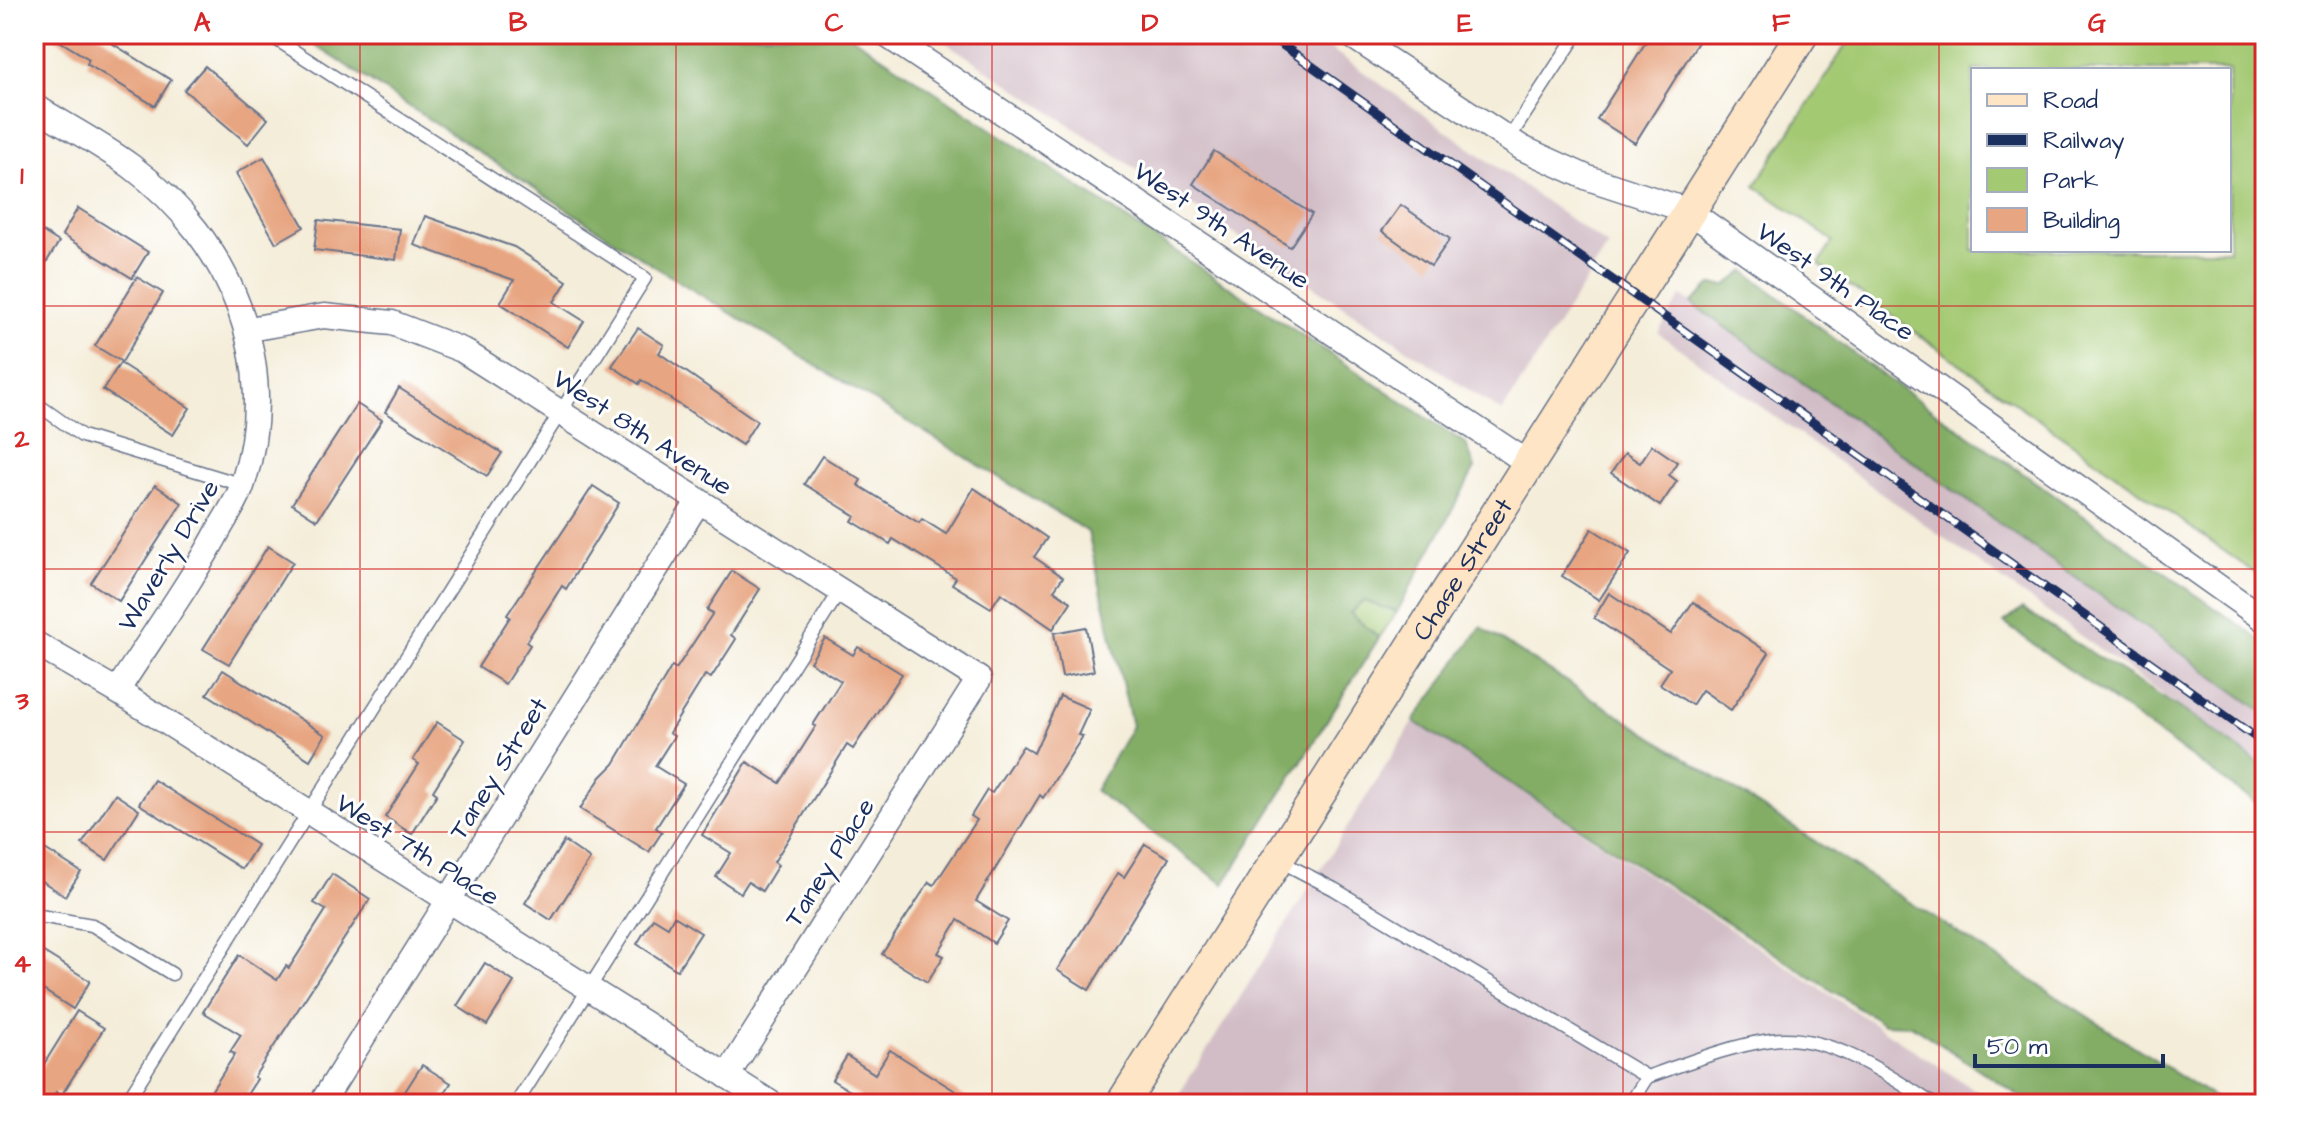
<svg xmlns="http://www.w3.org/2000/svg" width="2299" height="1138" viewBox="0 0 2299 1138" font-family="'Architects Daughter',sans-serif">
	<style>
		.industrial { fill: #d2bdc6 }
		.green { fill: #a4c973; stroke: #607c68; stroke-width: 2; fill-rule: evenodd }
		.forest { fill: #83ad65; stroke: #4f6e62; stroke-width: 2 }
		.building { fill: #e7a581 }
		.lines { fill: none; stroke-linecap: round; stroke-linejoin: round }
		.lane-casing { stroke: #677289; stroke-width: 15 }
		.street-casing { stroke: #677289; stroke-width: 27 }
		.secondary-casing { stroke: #677289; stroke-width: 35 }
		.lane { stroke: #fff; stroke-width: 12 }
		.street { stroke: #fff; stroke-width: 24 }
		.secondary { stroke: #fde5c5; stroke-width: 32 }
		.rail-casing { stroke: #1b2f5e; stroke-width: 9 }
		.rail { stroke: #fff; stroke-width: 6; stroke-dasharray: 18; stroke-linecap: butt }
		.grid { fill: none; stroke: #d62828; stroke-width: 2; stroke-opacity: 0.55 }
		.labels { text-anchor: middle; stroke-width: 6; stroke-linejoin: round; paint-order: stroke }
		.street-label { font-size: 26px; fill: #1b2f5e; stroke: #fff }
		.neatline { fill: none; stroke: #d62828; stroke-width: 3 }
		.grid-label { font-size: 26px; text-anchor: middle; font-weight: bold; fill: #d62828 }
	</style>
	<rect width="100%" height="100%" fill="#fff"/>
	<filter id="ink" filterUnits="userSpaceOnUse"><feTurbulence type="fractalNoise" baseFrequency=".0125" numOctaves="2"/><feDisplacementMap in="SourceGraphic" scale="16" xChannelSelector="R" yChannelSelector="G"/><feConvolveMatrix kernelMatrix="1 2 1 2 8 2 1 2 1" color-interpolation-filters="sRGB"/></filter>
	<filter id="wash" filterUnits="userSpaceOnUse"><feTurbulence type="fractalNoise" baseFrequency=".006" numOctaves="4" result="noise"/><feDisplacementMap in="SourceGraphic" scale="32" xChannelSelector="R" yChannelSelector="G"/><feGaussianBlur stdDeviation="1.8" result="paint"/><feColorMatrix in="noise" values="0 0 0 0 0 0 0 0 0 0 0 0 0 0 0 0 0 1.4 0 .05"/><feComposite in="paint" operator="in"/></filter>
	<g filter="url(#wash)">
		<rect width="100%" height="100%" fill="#f4edd9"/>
		<g class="industrial">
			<path d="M933,34H1310L1608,246L1502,412Z"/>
			<path d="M1681,296L2265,713V768L1658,333Z"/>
			<path d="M1414,721L1996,1104H1173Z"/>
		</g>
		<g class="green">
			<path d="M1853,34H2265V580L1819,264L1833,241L1755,186ZM1973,70H2229V250H1973Z"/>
			<path d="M1364,600L1397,612L1379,638L1349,613Z"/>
		</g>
		<g class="forest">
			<path d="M298,34H848L1466,444L1475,468L1397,612L1364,601L1350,613L1379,638L1224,884L1095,791L1132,726L1088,532L657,268Z"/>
			<path d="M1745,271L1874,369L2265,643V713L1691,303L1711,285H1727Z"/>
			<path d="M2022,609L2200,721L2265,768V810L2004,623Z"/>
			<path d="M1481,627L2224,1104H2032L1911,1025L1884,1024L1414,721Z"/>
		</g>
		<g id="blocks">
			<g class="building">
				<path d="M48,34H97L171,80L155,106L87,64L89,59Z"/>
				<path d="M1651,34H1703L1635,143L1597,119Z"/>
				<path d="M205,66L268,119L248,144L184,90Z"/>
				<path d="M1214,151L1312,214L1290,247L1193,184Z"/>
				<path d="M264,157L304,227L276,243L236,173Z"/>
				<path d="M1401,205L1450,239L1431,266L1382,231Z"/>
				<path d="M78,208L148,252L132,278L62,235Z"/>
				<path d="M425,216L514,247L567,281L554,302L584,321L568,347L500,303L514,280L414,245Z"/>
				<path d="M318,220L400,229L396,260L314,250Z"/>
				<path d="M34,226L59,242L34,282Z"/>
				<path d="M137,277L163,293L122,362L95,346Z"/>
				<path d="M638,328L664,345L659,353L757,421L742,445L641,380L639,384L612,366Z"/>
				<path d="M120,363L190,408L173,435L103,390Z"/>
				<path d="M399,388L502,453L487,476L385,412Z"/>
				<path d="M357,404L382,420L317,520L292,504Z"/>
				<path d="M1652,445L1677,462L1669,475L1677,481L1660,506L1611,473L1625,453L1640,463Z"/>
				<path d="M822,456L861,480L858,485L919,523L922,519L946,534L974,488L1047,538L1034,557L1063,577L1054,590L1071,602L1053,629L1001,593L991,608L952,584L956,578L893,539L890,544L852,521L855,516L804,484Z"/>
				<path d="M155,485L182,503L119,601L91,583Z"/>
				<path d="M593,486L619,503L566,589L562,586L526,642L530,645L505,684L478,667L510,617L507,615Z"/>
				<path d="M1592,529L1630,553L1599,600L1562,576Z"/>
				<path d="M268,546L293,562L229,664L203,649Z"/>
				<path d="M732,571L760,589L731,635L736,639L711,678L705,675L669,733L674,736L655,766L684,784L656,828L662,832L649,852L580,809L601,777L614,764L672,666L676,669L713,613L707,610Z"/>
				<path d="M1609,593L1671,634L1693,602L1769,653L1731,710L1702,690L1692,705L1660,684L1670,669L1594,618Z"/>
				<path d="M1086,627L1094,671L1062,677L1054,633Z"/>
				<path d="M825,638L853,655L858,647L902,674L853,749L847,745L774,862L778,865L762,891L748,882L741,893L716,877L731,853L702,835L747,762L780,783L816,726L813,725L841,681L810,662Z"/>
				<path d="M223,670L325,735L310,760L207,694Z"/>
				<path d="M1060,696L1090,709L1078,735L1083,736L1043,798L1040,795L976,901L1008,921L994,943L958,920L938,953L944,956L927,982L882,954L929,882L934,885L977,820L971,816L987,790L992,793L1023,746L1034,753Z"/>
				<path d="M437,722L465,740L433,791L437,794L412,834L385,817L419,764L413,760Z"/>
				<path d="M154,780L257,845L242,869L139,804Z"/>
				<path d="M115,794L139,810L107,860L82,844Z"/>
				<path d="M564,841L590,859L551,920L525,903Z"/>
				<path d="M34,842L81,872L65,896L34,876Z"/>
				<path d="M1145,844L1169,858L1089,990L1057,970L1118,873L1124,877Z"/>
				<path d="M332,874L370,899L254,1077L257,1079L241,1104H203L235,1054L230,1052L241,1035L203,1012L239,955L277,980L286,966L289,968L326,910L314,903Z"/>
				<path d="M674,916L701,933L677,970L637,944L653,918L668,927Z"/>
				<path d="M34,946L90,981L73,1009L34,984Z"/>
				<path d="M485,963L514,982L487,1025L457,1006Z"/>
				<path d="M77,1011L104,1028L61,1096L56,1092L49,1104H34V1080Z"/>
				<path d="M890,1050L976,1104H856L860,1097L832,1080L847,1056L875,1074Z"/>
				<path d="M422,1065L451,1083L438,1104H397Z"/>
			</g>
		</g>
	</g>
	<g filter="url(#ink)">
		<use href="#blocks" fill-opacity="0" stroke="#677289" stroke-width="2"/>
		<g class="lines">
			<g class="lane-casing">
				<g id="lane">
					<path d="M1508,140L1577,34"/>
					<path d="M34,402L82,436L243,485"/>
					<path d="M1280,861L1334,889L1647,1077C1687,1063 1729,1046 1771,1040C1827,1032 1889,1075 1933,1104"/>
					<path d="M34,915L92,925L172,974"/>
					<path d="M125,1104L645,278L268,34"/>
					<path d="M516,1104L840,591"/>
					<path d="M1630,1104L1647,1077"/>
				</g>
			</g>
			<g class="street-casing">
				<g id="street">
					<path d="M885,34L1528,463"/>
					<path d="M1349,34L1522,148L1588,178L1689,211L2265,620"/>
					<path d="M34,106C66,126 101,144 132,167C230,240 282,363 243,483C239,498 229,512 221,526C191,583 152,636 117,691"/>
					<path d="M249,329L324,316L392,323L462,350L979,679L727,1076"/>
					<path d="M34,643L117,691L772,1104"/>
					<path d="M321,1104L698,502"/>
				</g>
			</g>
			<g class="secondary-casing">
				<g id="secondary">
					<path id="s1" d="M1122,1104L1802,34"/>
				</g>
			</g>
			<use href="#lane" class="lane"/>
			<use href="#street" class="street"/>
			<use href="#secondary" class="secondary"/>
			<g class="rail-casing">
				<path id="rail" d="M1267,34L2265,744"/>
			</g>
			<use href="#rail" class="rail"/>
		</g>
	</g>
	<path class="grid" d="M360,34V1104M676,34V1104M992,34V1104M1307,34V1104M1623,34V1104M1939,34V1104M34,306H2265M34,569H2265M34,832H2265"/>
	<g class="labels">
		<g class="street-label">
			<text transform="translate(1222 225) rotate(34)" y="9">West 9th Avenue</text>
			<text transform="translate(1836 281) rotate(35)" y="9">West 9th Place</text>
			<text transform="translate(643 432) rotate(33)" y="9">West 8th Avenue</text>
			<text transform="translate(168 555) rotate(-59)" y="9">Waverly Drive</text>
			<text dy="9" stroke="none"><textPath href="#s1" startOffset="634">Chase Street</textPath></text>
			<text transform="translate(498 768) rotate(-58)" y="9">Taney Street</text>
			<text transform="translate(418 849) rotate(32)" y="9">West 7th Place</text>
			<text transform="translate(829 862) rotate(-58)" y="9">Taney Place</text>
		</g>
	</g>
	<rect width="2299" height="1138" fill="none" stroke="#fff" stroke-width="88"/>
	<rect x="1971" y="68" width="260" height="184" fill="#ffffff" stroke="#a4acbf" stroke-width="2"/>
	<rect x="1987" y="94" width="40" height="12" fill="#fde5c5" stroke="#a4acbf" stroke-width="2"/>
	<text x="2043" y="108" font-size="24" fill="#1b2f5e">Road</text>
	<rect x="1987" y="134" width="40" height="12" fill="#1b2f5e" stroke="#a4acbf" stroke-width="2"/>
	<text x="2043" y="148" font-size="24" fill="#1b2f5e">Railway</text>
	<rect x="1987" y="168" width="40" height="24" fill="#a4c973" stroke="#a4acbf" stroke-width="2"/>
	<text x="2043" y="188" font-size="24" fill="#1b2f5e">Park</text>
	<rect x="1987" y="208" width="40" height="24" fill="#e7a581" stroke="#a4acbf" stroke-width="2"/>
	<text x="2043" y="228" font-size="24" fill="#1b2f5e">Building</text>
	<path d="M1975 1054v12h188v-12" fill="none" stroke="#1b2f5e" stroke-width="4"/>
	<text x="1987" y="1054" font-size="24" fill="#1b2f5e" stroke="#ffffff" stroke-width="6" paint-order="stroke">50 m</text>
	<rect x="44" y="44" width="2211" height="1050" class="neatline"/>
	<g class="grid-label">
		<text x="202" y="31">A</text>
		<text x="518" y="31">B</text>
		<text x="834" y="31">C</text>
		<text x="1150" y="31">D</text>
		<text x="1465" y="31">E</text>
		<text x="1781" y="31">F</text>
		<text x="2097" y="31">G</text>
		<text x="22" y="184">1</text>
		<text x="22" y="447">2</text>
		<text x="22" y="709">3</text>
		<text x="22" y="972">4</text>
	</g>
</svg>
